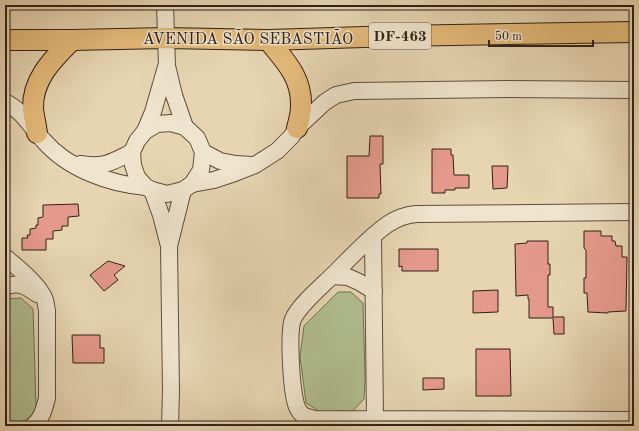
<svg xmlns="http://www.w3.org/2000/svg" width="639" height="431" viewBox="0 0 639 431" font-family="'Old Standard TT',serif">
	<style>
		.green { fill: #b0be90; stroke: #707054 }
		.building { fill: #e4998c; stroke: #312117 }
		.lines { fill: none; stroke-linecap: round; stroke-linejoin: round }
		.minor-casing { stroke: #5e4e3e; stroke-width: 18 }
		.major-casing { stroke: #312117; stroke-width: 22 }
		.minor { stroke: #efe4cd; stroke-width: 16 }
		.major { stroke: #e4ba79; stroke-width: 20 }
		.labels { text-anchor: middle; stroke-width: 3; stroke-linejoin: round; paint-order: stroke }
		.shield { fill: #efe4cd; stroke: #6a5c4e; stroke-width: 1 }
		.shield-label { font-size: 15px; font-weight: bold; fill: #312117 }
		.street-label { font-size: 16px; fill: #312117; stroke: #efe4cd }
	</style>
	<rect width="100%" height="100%" fill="#e7d5b2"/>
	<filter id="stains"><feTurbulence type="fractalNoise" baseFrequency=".005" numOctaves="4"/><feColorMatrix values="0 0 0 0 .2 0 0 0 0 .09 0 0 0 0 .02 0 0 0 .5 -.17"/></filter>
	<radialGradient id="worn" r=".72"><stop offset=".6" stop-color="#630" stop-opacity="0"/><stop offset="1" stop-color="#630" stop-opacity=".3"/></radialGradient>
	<g class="green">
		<path d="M338,292H351L363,303L365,378L364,399L352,412L322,413L306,403L300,356L304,326Z"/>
		<path d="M21,298L33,309L36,407L32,416L21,422L10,421L5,415V302L8,299Z"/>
	</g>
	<g class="building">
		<path d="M370,136H383V164H380L381,194H379V198H347V156H369Z"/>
		<path d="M432,149H451V155H453L454,175H469V188H455V190H445V193H432Z"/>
		<path d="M492,166H508L507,188L493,189Z"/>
		<path d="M78,204L79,216L68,217V226H62V230L53,231V239H46V250H22V238H28L27,235H30V229L36,228V225H38V218L43,217V205Z"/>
		<path d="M584,231H601V236H612V241H615L616,246H622V257H627L626,311L608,312V313L588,312L587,293H584V278H586V250L584,248Z"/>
		<path d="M527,241H548V264H550V275H548V307H553V317H564V334H554L553,318H529V299H528V295L516,296L515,244L527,243Z"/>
		<path d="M399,249H438V271H402V266L399,267Z"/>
		<path d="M108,261L125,266L114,275L118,280L104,291L90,275Z"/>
		<path d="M498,290V312L473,313V291Z"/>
		<path d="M72,335H100V348H104V363H73Z"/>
		<path d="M476,349H510L511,396H476Z"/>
		<path d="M423,378H444V389L423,390Z"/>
	</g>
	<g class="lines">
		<g class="minor-casing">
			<g id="minor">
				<path d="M165,5L167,66L174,95L185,127"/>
				<path d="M5,102C23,111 30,126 43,140C68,169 109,184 146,187"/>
				<path d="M145,131L153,112L166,67"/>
				<path d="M203,152L220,161L236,164L251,165"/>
				<path d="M80,164C104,168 112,162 132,152"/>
				<path d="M192,184L214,180L232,174L255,165L277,151L291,137L297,128L325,102L336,95L354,91L506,89L634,90"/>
				<path d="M152,190L161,215L169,246L171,391L170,426"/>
				<path d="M634,212L416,214C406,215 397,218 388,224C368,238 351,257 334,274C323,285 300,304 293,319C288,331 291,398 298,409C302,417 307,417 315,419L634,420"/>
				<path d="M373,236L375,420"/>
				<path d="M169,246L183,190L192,184L201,170L203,152L197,138L185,127L171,123L157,124L145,131L137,141L132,152L133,165L137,177L146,187L152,190L167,194L183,190"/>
				<path d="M5,257C17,267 40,285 45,300C46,303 46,307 47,310V398C44,409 42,419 33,426"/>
				<path d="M332,276L348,277L359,282L374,291"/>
				<path d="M5,287C18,281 26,286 37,294"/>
			</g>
		</g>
		<g class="major-casing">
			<g id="major">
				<path d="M5,40H72L166,38L268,40L396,36L634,32"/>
				<path d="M268,40C285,61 302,77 301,106C301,113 299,121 297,128"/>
				<path d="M37,133C36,125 34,117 33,109C32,79 53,59 72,40"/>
			</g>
		</g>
		<use href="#minor" class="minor"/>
		<use href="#major" class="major"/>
	</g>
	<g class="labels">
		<rect class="shield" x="369" y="23" width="62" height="26" rx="3"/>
		<g class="shield-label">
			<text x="400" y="41">DF-463</text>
		</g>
		<g class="street-label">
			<text x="248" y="44">AVENIDA SÃO SEBASTIÃO</text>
		</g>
	</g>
	<rect width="639" height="431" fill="none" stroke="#e7d5b2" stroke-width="20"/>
	<rect x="6" y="6" width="627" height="419" fill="none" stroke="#312117" stroke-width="2"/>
	<rect x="10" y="10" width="619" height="411" fill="none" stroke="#312117"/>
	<path d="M489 40v6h104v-6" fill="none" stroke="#312117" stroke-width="2"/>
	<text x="495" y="40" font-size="12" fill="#312117" stroke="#efe4cd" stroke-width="3" paint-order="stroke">50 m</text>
	<rect width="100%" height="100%" filter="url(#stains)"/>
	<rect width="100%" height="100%" fill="url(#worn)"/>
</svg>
